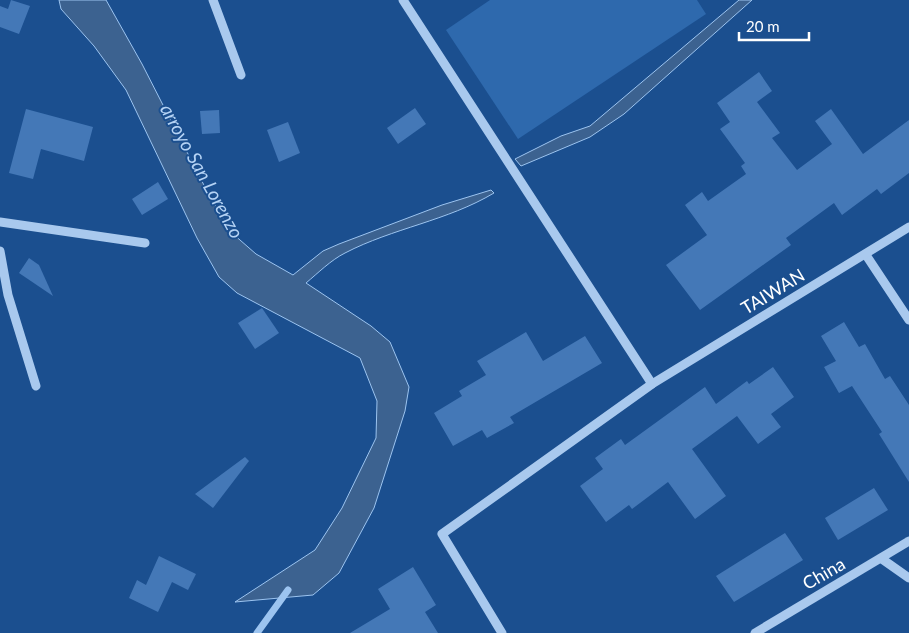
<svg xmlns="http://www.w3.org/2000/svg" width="909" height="633" viewBox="0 0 909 633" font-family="Lato,sans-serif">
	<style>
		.green { fill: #2e69ad }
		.water { fill: #3c6290; stroke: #9cc4f0 }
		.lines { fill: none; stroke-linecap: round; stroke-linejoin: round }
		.stream { stroke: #9cc4f0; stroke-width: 7 }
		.building { fill: #4478b7 }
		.minor { stroke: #a9c9ee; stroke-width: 9 }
		.labels { text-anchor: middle; stroke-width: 4; stroke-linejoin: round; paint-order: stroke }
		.street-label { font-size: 18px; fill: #fff; stroke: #1b4f8f }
		.water-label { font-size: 19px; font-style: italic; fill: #b5d3f5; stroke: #1b4f8f }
	</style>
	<rect width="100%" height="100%" fill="#1b4f8f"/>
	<path class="green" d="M490,0H697L706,14L518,139L446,30Z"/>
	<g class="water">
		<path d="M59,0H106L142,64L209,195L232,233L256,254L293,275L323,251L339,244L442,205L491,190L494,193C447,221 393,228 345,253C331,260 318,273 306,283L371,326L390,342L409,387L405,411L374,508L339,573L313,595L235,602L315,550L342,508L376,438L377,401L360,358L237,293L219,277L197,238L126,90L94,46L61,9Z"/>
		<path d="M739,0H752L624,114L590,137L521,166L515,159L561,136L590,126Z"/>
	</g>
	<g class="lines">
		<path class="stream" d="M257,633L288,590"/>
	</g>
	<g class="building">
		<path d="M11,0L30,6L19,34L0,27V6L8,9Z"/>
		<path d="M759,72L772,91L757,102L780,133L772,138L797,170L832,144L815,121L831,109L863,154L909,120V173L881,194L877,189L842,215L834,203L786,238L791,245L700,310L666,265L707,235L685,205L702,192L708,201L746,174L741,166L745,163L720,129L730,122L717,103Z"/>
		<path d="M415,108L426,124L398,144L387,128Z"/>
		<path d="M26,109L93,127L84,161L41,149L33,179L9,173Z"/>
		<path d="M219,110L220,133L202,134L200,111Z"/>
		<path d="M288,122L300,153L279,162L267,130Z"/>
		<path d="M158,182L168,199L142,215L132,199Z"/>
		<path d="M29,258L39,265L53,296L19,273Z"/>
		<path d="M262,308L279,333L255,349L238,323Z"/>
		<path d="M844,322L859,347L865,344L885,379L890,376L909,405V482L879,434L882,432L852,386L839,393L824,367L836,361L821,336Z"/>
		<path d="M526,332L543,361L585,336L602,363L510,417L514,423L487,438L482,430L453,446L434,413L462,396L459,391L486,375L477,361Z"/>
		<path d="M773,367L794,397L771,414L781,427L758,444L737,416L692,449L726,496L695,519L668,482L632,509L629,505L606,522L580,486L603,469L595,458L621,439L625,445L705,387L716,404L747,381L749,384Z"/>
		<path d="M245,457L249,461L213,508L195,494Z"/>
		<path d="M874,488L888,510L838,540L825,518Z"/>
		<path d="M785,533L803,560L734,602L716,576Z"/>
		<path d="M159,556L196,574L188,590L172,582L158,612L129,598L137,580L146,585Z"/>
		<path d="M413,567L436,605L425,612L438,633H350L390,609L378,589Z"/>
	</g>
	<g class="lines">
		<g class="minor">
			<path d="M213,0L241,75"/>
			<path d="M403,0L652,384"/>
			<path d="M0,222L145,243"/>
			<path d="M0,251L8,295L36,386"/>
			<path d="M866,255L909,320"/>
			<path d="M882,559L909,578"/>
			<path d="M502,633L442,534L652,384L909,227"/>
			<path d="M755,633L909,541"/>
		</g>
	</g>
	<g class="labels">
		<g class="street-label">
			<text transform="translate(773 292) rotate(-31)" y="6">TAIWAN</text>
			<text transform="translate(824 574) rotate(-30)" y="6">China</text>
		</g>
		<g class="water-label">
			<text transform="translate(202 171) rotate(61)" y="7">arroyo San Lorenzo</text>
		</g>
	</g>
	<path d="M739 32v8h70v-8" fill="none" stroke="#ffffff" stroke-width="2.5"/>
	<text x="746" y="32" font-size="15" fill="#ffffff" stroke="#1b4f8f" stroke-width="4" paint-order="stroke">20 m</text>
</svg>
